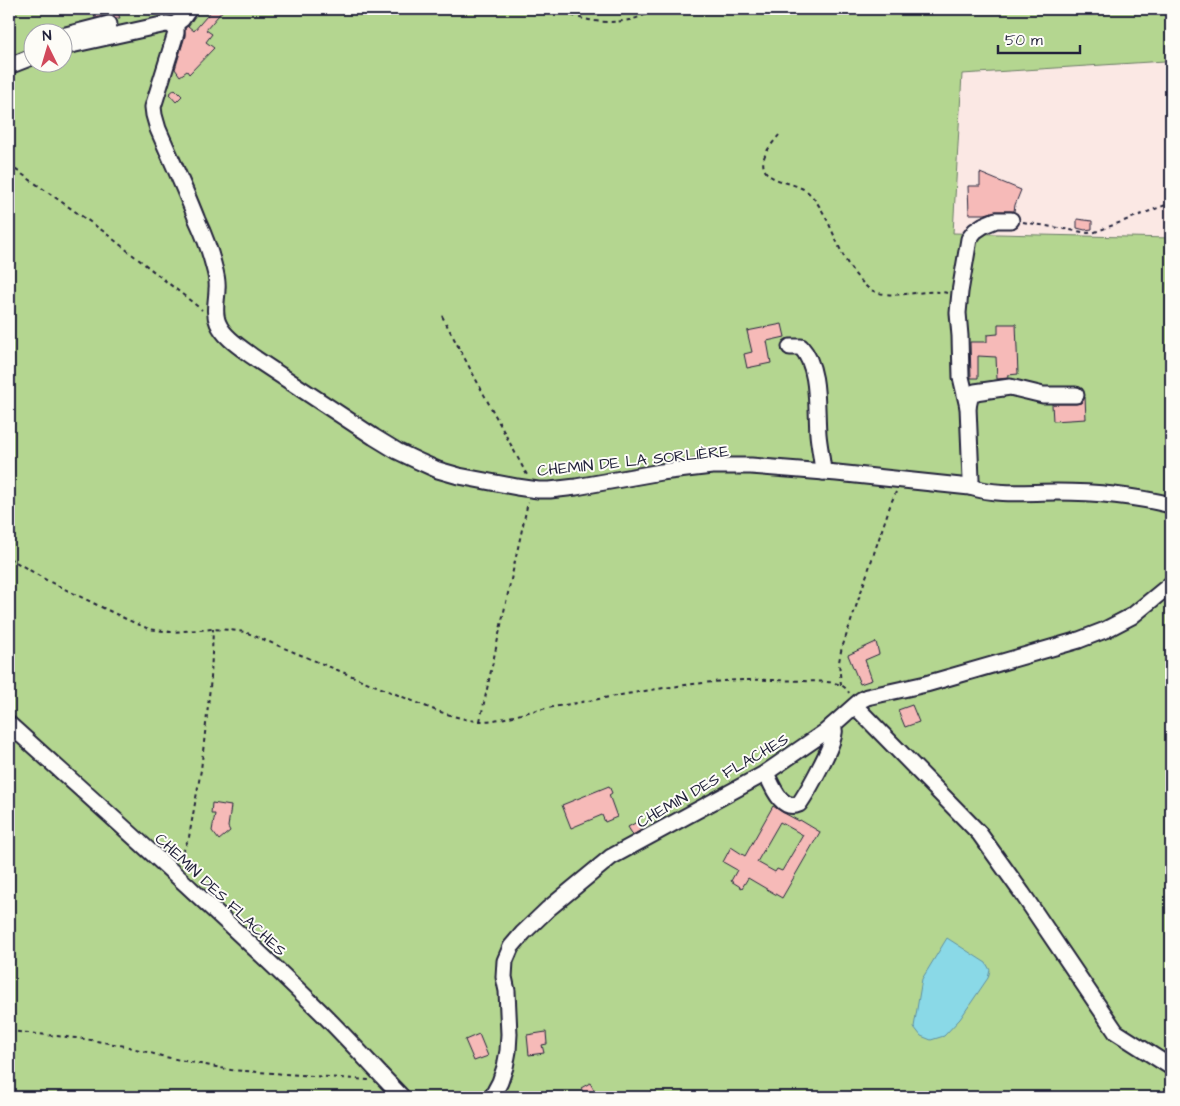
<svg xmlns="http://www.w3.org/2000/svg" width="1180" height="1106" viewBox="0 0 1180 1106" font-family="'Architects Daughter',sans-serif">
	<style>
		.green { fill: #b4d690; stroke: #6b7c66; fill-rule: evenodd }
		.water { fill: #8ad9e7; stroke: #6090a2 }
		.building { fill: #f6bab8; stroke: #22223b; fill-rule: evenodd }
		.lines { fill: none; stroke-linecap: round; stroke-linejoin: round }
		.minor-casing { stroke: #22223b; stroke-width: 19 }
		.path { stroke: #22223b; stroke-width: 2; stroke-dasharray: 4 4; stroke-linecap: butt }
		.minor { stroke: #fdfcf7; stroke-width: 15 }
		.labels { text-anchor: middle; stroke-width: 4; stroke-linejoin: round; paint-order: stroke }
		.street-label { font-size: 16px; fill: #22223b; stroke: #fdfcf7 }
	</style>
	<rect width="100%" height="100%" fill="#fbe8e4"/>
	<filter id="ink" filterUnits="userSpaceOnUse"><feTurbulence type="fractalNoise" baseFrequency=".02" numOctaves="2"/><feDisplacementMap in="SourceGraphic" scale="10" xChannelSelector="R" yChannelSelector="G"/><feConvolveMatrix kernelMatrix="1 2 1 2 8 2 1 2 1" color-interpolation-filters="sRGB"/></filter>
	<g filter="url(#ink)">
		<path class="green" d="M9,9H1171V59L1165,61L962,74L953,233L1171,238V1097H9ZM32,32H62V62H32Z"/>
		<path class="water" d="M947,938L986,963L990,970L988,978L960,1019L944,1036L931,1040L921,1036L914,1027L922,979Z"/>
		<g class="building">
			<path d="M92,9H116L120,18H116L112,15H107L95,18Z"/>
			<path d="M213,9H224L206,30L212,34L206,42L214,48L189,74L187,71L180,76L175,69L185,36V28L188,26L194,31Z"/>
			<path d="M175,89L182,96L176,102L169,94Z"/>
			<path d="M980,173L1021,190L1015,205L1014,211H996L985,214H969L968,186H980Z"/>
			<path d="M1077,219L1092,221V229L1085,230L1077,228Z"/>
			<path d="M782,324L785,337L767,341L771,363L747,368L744,354L752,352L747,331Z"/>
			<path d="M998,324H1016L1018,374L1008,375V378L997,379L996,357L978,356V378H971L970,342H987V335L998,334Z"/>
			<path d="M1085,397L1086,419L1053,421L1052,404H1076L1081,403Z"/>
			<path d="M876,642L879,654L865,660L872,680L860,684L848,655Z"/>
			<path d="M912,705L919,722L905,727L898,710Z"/>
			<path d="M609,786L612,793L609,795L617,817L605,822L602,815L571,828L562,805Z"/>
			<path d="M212,803L231,806L228,827L230,831L219,840L212,831L215,814H211Z"/>
			<path d="M773,806L782,812L799,821L800,820L820,832L782,898L748,878L742,888L731,881L737,870L723,862L731,847L745,856ZM780,822L803,835L782,871L777,869L775,872L757,862Z"/>
			<path d="M637,822L641,830L633,835L628,827Z"/>
			<path d="M546,1032L547,1044L542,1045L544,1053L529,1055L527,1035Z"/>
			<path d="M479,1034L488,1056L474,1061L465,1040Z"/>
			<path d="M590,1083L598,1097H586L581,1088Z"/>
		</g>
		<g class="lines">
			<g class="minor-casing">
				<g id="minor">
					<path d="M174,25L182,19L189,9"/>
					<path d="M62,36L109,24"/>
					<path d="M62,47L166,24L174,25L176,28V33L153,107L154,115L158,129C171,159 185,189 197,220C204,235 210,251 214,267C216,274 218,281 217,289C217,300 213,312 218,323C224,338 243,349 256,359L374,437L397,451L418,461L438,470L459,476L517,487L538,490H550L576,487L661,472L712,466H751L837,473L970,487C1000,496 1026,492 1057,492C1096,492 1134,496 1171,505"/>
					<path d="M9,66L32,57"/>
					<path d="M790,347H801C820,368 816,407 818,434C819,446 822,459 823,472"/>
					<path d="M968,407L970,398L975,392L1010,387L1043,395H1076"/>
					<path d="M970,487L971,479L968,407L961,377L960,336L958,313L960,292L969,239L975,231L984,225L996,220H1011"/>
					<path d="M855,706L979,833L1022,893L1116,1032L1171,1067"/>
					<path d="M9,724C114,819 220,913 321,1012C349,1040 375,1069 402,1097"/>
					<path d="M766,773C772,785 781,812 799,804C807,793 833,746 834,733C835,729 834,729 832,726"/>
					<path d="M492,1097L500,1082L505,1067L508,1051L509,1034L507,991L504,977L505,961L511,947L523,933L548,909L611,857L764,774L825,732L861,700L867,697L926,684L1079,640L1105,630L1132,616L1171,584"/>
				</g>
			</g>
			<g class="path">
				<path d="M557,9L559,11C583,20 603,25 629,20C639,18 649,13 658,9"/>
				<path d="M779,135C772,144 757,159 766,172C772,181 792,183 801,188C807,190 811,195 815,200C834,225 838,257 860,280C864,284 867,288 871,290C892,301 924,288 947,293"/>
				<path d="M9,165L103,231L202,310"/>
				<path d="M1023,222L1088,233L1095,232L1171,203"/>
				<path d="M442,316L527,475"/>
				<path d="M9,558L48,581L128,620L149,629L171,632L213,629L230,630L245,632L437,711C451,715 466,721 481,721C499,721 516,715 533,711C546,708 558,706 571,704C621,695 673,685 724,681C751,679 777,680 804,681C817,682 843,679 849,693"/>
				<path d="M841,685L839,662L841,651L891,503L896,492"/>
				<path d="M480,721L528,502"/>
				<path d="M180,860L189,837L201,770L211,678L213,629"/>
				<path d="M9,1031L85,1039L125,1046L165,1057L231,1070L369,1080"/>
			</g>
			<use href="#minor" class="minor"/>
		</g>
	</g>
	<g class="labels">
		<g class="street-label">
			<text transform="translate(633 460) rotate(-6)" y="6">CHEMIN DE LA SORLIÈRE</text>
			<text transform="translate(712 780) rotate(-30)" y="6">CHEMIN DES FLACHES</text>
			<text transform="translate(221 894) rotate(43)" y="6">CHEMIN DES FLACHES</text>
		</g>
	</g>
	<rect width="1180" height="1106" fill="none" stroke="#fdfcf7" stroke-width="30"/>
	<rect x="15" y="15" width="1150" height="1076" fill="none" stroke="#22223b" stroke-width="2" filter="url(#ink)"/>
	<g transform="translate(48 48) rotate(355)"><circle r="24" fill="#fdfcf7" stroke="#a5a5ac"/>
	<path d="M0-4L9 19L0 12L-9 19Z" fill="#d1495b"/>
	<text y="-8" font-size="14" font-weight="bold" text-anchor="middle" fill="#22223b">N</text>
	</g>
	<path d="M998 45v8h82v-8" fill="none" stroke="#22223b" stroke-width="2.5"/>
	<text x="1005" y="45" font-size="15" fill="#22223b" stroke="#fdfcf7" stroke-width="4" paint-order="stroke">50 m</text>
</svg>
